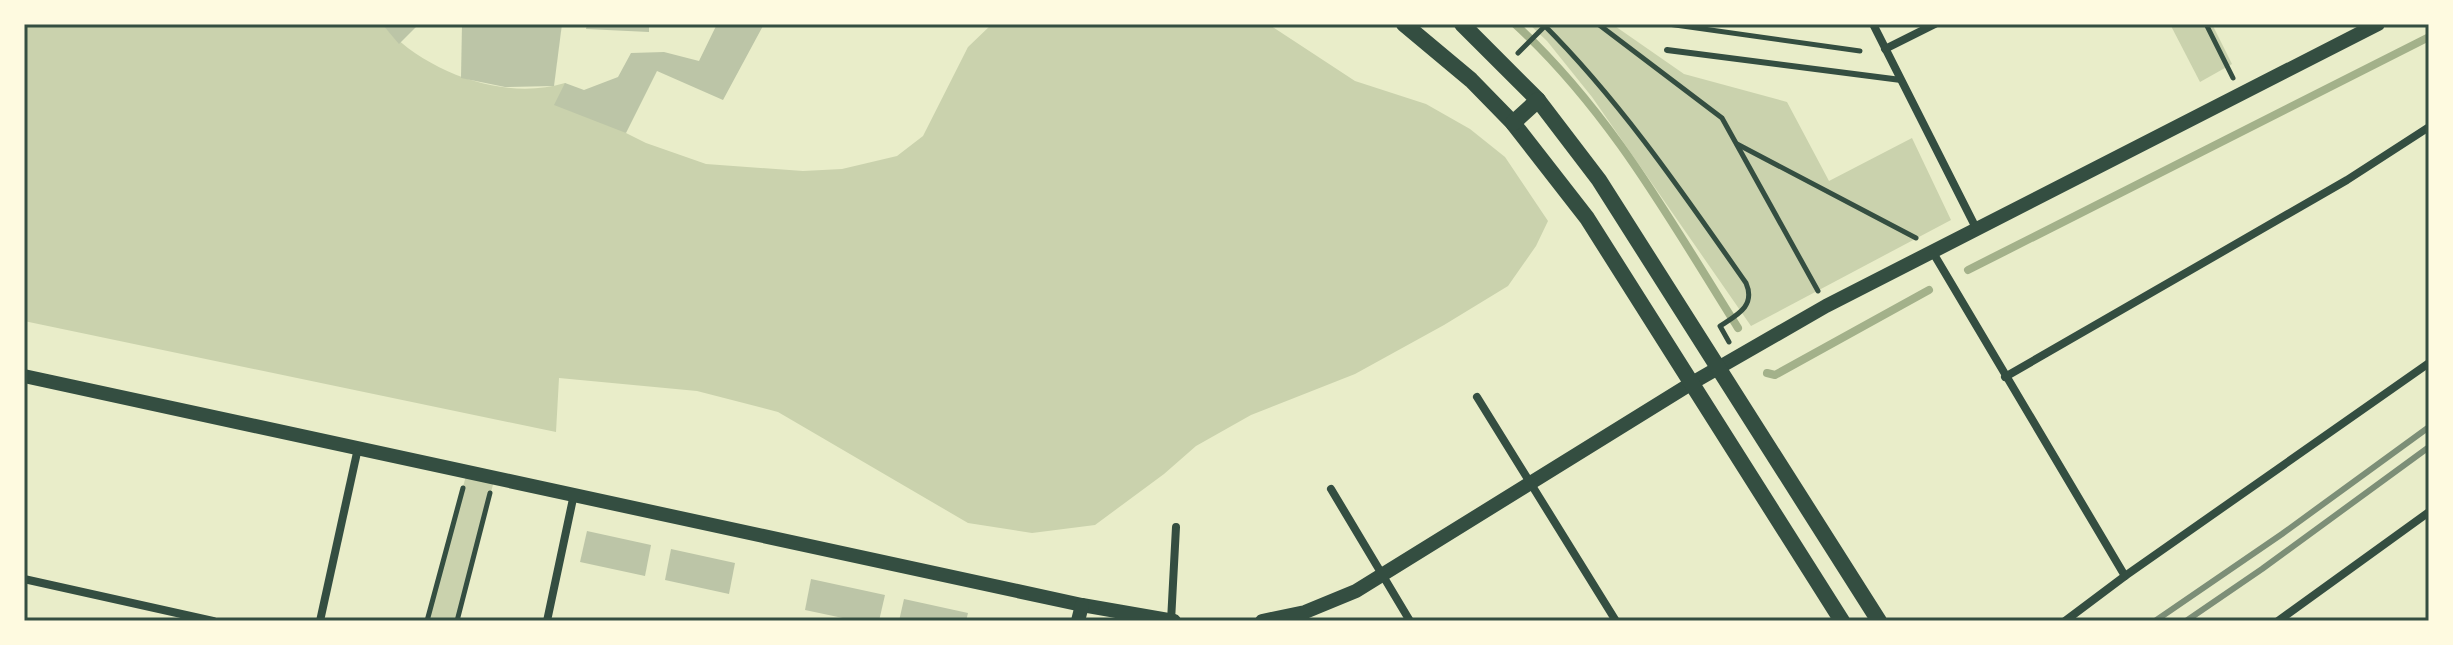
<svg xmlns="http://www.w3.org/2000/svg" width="2453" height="645" viewBox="0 0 2453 645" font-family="Karla,sans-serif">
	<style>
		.green { fill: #cad2ad }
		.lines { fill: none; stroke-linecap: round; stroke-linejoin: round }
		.stream { stroke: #a3b18a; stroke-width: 8 }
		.building { fill: #bcc5a7 }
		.path { stroke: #344e41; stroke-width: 5 }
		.service { stroke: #344e41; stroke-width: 6 }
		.minor { stroke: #344e41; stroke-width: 8 }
		.tertiary { stroke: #344e41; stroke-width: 14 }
		.secondary { stroke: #344e41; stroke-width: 16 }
		.rail { stroke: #7c8e77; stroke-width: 6 }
		.neatline { fill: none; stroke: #344e41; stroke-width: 3 }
	</style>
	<rect width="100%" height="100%" fill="#e9edc9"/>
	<g class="green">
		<path d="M24,24H382C423,71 503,102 565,83L626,133L646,143L706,164L803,171L842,169L897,156L923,136L968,47L992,24H1268L1355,81L1426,104L1470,129L1505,157L1548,221L1536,246L1508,286L1444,325L1355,374L1251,415L1196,446L1164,474L1095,525L1032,533L968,523L778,412L697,391L559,378L556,432L24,321Z"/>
		<path d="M1529,24H1612L1684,74L1787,102L1829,181L1912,138L1951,220L1751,326L1592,97L1547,41Z"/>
		<path d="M2170,24H2212L2232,64L2200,82Z"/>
		<path d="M467,472L495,477L457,621H427Z"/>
	</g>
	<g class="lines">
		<g class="stream">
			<path d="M1515,24C1610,111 1670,220 1738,328"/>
			<path d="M1968,270L2429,37"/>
			<path d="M1767,373L1775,375L1929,290"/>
		</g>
	</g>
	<g class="building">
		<path d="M382,24H419L399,44Z"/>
		<path d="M462,24H562L554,86L505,87L461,78Z"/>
		<path d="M587,24H649V32L586,29Z"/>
		<path d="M717,24H764L723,100L657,71L626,133L554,105L565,83L584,90L618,77L631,53L664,52L699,61Z"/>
		<path d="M587,531L651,545L645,576L580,562Z"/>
		<path d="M671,549L735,563L729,594L665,580Z"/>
		<path d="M811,579L885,595L879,621H857L805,610Z"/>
		<path d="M904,599L968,613L966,621H899Z"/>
	</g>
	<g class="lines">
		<g class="path">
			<path d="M1543,24C1621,102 1683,193 1746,283C1756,306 1737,315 1720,326L1729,342"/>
			<path d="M1598,24L1722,118L1818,291"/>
			<path d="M1668,24L1860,51"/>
			<path d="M2206,24L2233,78"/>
			<path d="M1518,53L1546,25"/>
			<path d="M1737,144L1916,238"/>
			<path d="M427,621L463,488"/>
			<path d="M457,621L490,493"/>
		</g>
		<path class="service" d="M1667,50L1901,80"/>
		<g class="minor">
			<path d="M1873,24L1976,228"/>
			<path d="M1885,49L1935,24"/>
			<path d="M1932,251L2125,576"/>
			<path d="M2005,377L2347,180L2429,127"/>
			<path d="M1477,397L1616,621"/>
			<path d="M1331,489L1410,621"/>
			<path d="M24,579L213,621"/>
			<path d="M320,621L358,448"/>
			<path d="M547,621L574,494"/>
			<path d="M1171,621L1176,527"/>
			<path d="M2065,621L2125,576L2429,363"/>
			<path d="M2278,621L2429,512"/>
		</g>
		<g class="tertiary">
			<path d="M24,376L1082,605L1174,621"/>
			<path d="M1078,621L1082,605"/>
			<path d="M1262,621L1305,612L1356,591L1692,383L1826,306L2378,24"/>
		</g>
		<g class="secondary">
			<path d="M1404,24L1471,80L1513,123L1587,218L1842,621"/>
			<path d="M1462,24L1538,100L1599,180L1879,621"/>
			<path d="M1513,123L1538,100"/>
		</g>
		<g class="rail">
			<path d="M2155,621L2282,534L2429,427"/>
			<path d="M2186,621L2262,569L2429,447"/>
		</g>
	</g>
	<rect width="2453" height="645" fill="none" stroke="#fefae0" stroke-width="52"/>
	<rect x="26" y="26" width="2401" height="593" class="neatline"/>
</svg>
